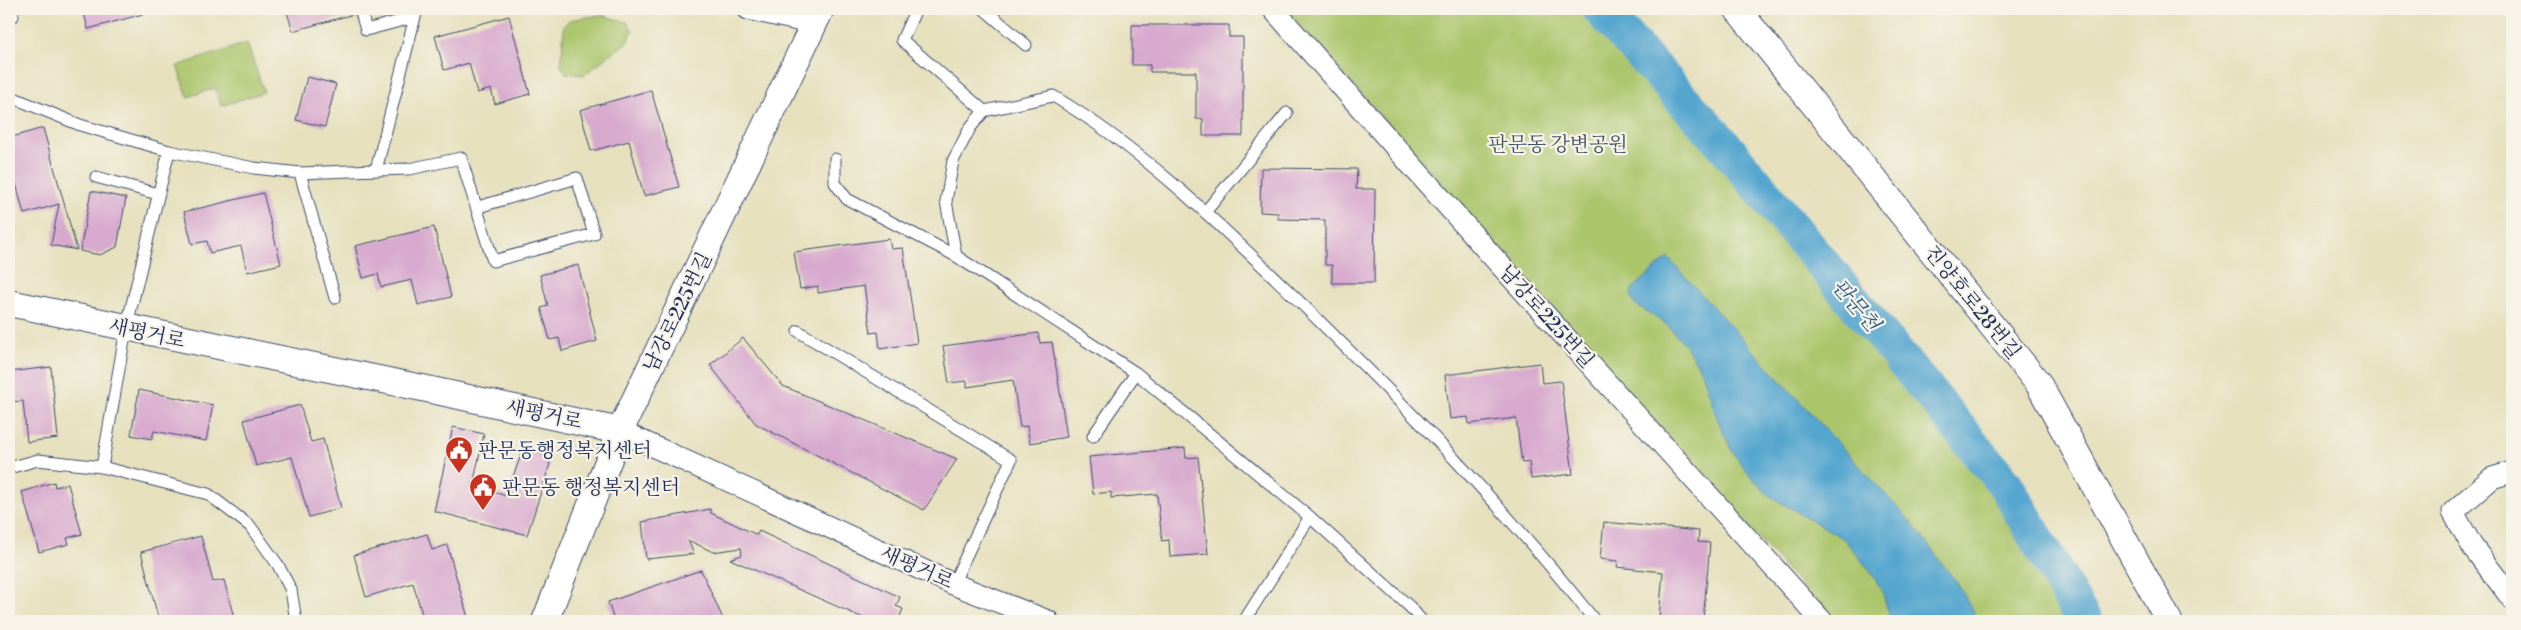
<svg xmlns="http://www.w3.org/2000/svg" width="2521" height="630" viewBox="0 0 2521 630" font-family="'Libre Bodoni','Noto Serif KR',serif">
	<style>
		.green { fill: #aac56b; stroke: #627a64 }
		.water { fill: #54a6cf; stroke: #386a96 }
		.lines { fill: none; stroke-linecap: round; stroke-linejoin: round }
		.river { stroke: #54a6cf; stroke-width: 36 }
		.building { fill: #d7a9ce }
		.service-casing { stroke: #394a6c; stroke-width: 13 }
		.minor-casing { stroke: #394a6c; stroke-width: 23 }
		.tertiary-casing { stroke: #394a6c; stroke-width: 28 }
		.service { stroke: #fff; stroke-width: 11 }
		.minor { stroke: #fff; stroke-width: 21 }
		.tertiary { stroke: #fff; stroke-width: 26 }
		.labels { text-anchor: middle; stroke-width: 4.5; stroke-linejoin: round; paint-order: stroke }
		.park-label { font-size: 20px; fill: #3f5461; stroke: #f7f3e8 }
		.street-label { font-size: 20px; fill: #1b2f5e; stroke: #f7f3e8 }
		.poi-label { font-size: 20px; fill: #1b2f5e; stroke: #f7f3e8; text-anchor: start }
		.water-label { font-size: 21px; font-style: italic; fill: #2f5986; stroke: #f7f3e8 }
	</style>
	<rect width="100%" height="100%" fill="#f7f3e8"/>
	<filter id="ink" filterUnits="userSpaceOnUse"><feTurbulence type="fractalNoise" baseFrequency=".02" numOctaves="2"/><feDisplacementMap in="SourceGraphic" scale="10" xChannelSelector="R" yChannelSelector="G"/><feConvolveMatrix kernelMatrix="1 2 1 2 8 2 1 2 1" color-interpolation-filters="sRGB"/></filter>
	<filter id="wash" filterUnits="userSpaceOnUse"><feTurbulence type="fractalNoise" baseFrequency=".0096" numOctaves="4" result="noise"/><feDisplacementMap in="SourceGraphic" scale="20" xChannelSelector="R" yChannelSelector="G"/><feGaussianBlur stdDeviation="1.12" result="paint"/><feColorMatrix in="noise" values="0 0 0 0 0 0 0 0 0 0 0 0 0 0 0 0 0 1.4 0 .05"/><feComposite in="paint" operator="in"/></filter>
	<g filter="url(#wash)">
		<rect width="100%" height="100%" fill="#e6e0bd"/>
		<g class="green">
			<path d="M1285,9H1590L1958,427L2064,621H1833Z"/>
			<path d="M600,15L627,22L633,30L627,42L584,75L566,73L561,66L564,25L570,20Z"/>
			<path d="M247,43L264,92L221,106L215,88L188,97L177,66Z"/>
		</g>
		<path class="water" d="M1668,258L1910,521L1957,583L1979,621H1891L1882,591L1871,572L1844,539L1768,495L1746,471L1731,449L1717,418L1703,374L1686,346L1667,325L1635,304L1631,296L1632,289Z"/>
		<g class="lines">
			<path class="river" d="M1600,9L1724,145L2005,484L2084,621"/>
		</g>
		<g id="blocks">
			<g class="building">
				<path d="M83,9H143V14L88,29Z"/>
				<path d="M286,9H353L354,14L293,31Z"/>
				<path d="M509,16L530,94L495,104L491,89L477,93L469,63L444,70L435,36Z"/>
				<path d="M1132,25H1229V37H1243V136H1203V119H1196V72H1150V65H1132Z"/>
				<path d="M307,77L336,84L325,127L296,120Z"/>
				<path d="M651,90L679,187L644,196L629,141L591,151L580,110Z"/>
				<path d="M43,128L64,203L77,250L51,245L59,204L24,214L13,172L9,173V138Z"/>
				<path d="M1261,168L1357,169L1356,189H1375L1374,283H1332V265H1325V220L1278,219V213L1260,212Z"/>
				<path d="M91,191L126,198L117,247L100,255L80,251Z"/>
				<path d="M263,193L281,264L247,272L241,246L210,253L207,241L192,244L184,212Z"/>
				<path d="M434,227L451,297L418,305L412,280L381,287L378,274L363,278L355,246Z"/>
				<path d="M889,239L891,249L903,248L917,343L880,349L878,332L871,333L864,286L818,293V286L800,289L794,252Z"/>
				<path d="M578,265L597,341L562,351L559,338L550,340L541,308L548,306L540,275Z"/>
				<path d="M1038,333L1040,343L1052,342L1067,437L1030,443L1027,426L1020,427L1013,380L967,387V381L949,383L943,346Z"/>
				<path d="M743,338L783,386L957,459L924,510L756,424L710,365Z"/>
				<path d="M1540,363L1542,383L1561,381L1573,474L1531,479L1529,462L1522,463L1516,418L1469,424L1468,417L1450,419L1445,375Z"/>
				<path d="M51,367L58,438L27,442L23,401L9,402V372Z"/>
				<path d="M139,390L213,405L206,441L154,431L152,439L131,435Z"/>
				<path d="M300,405L311,442L323,439L341,508L309,517L292,457L256,466L244,420Z"/>
				<path d="M453,427L484,434L473,485L506,496L521,455L538,450L550,464L527,535L434,511Z"/>
				<path d="M1185,448L1186,458L1198,457L1208,554L1170,557L1169,540L1162,541L1157,494L1111,498V492L1093,494L1089,457Z"/>
				<path d="M54,482L55,487L68,484L82,534L67,538L69,544L39,552L22,492Z"/>
				<path d="M710,509L711,513L757,535L759,531L900,597L896,606L903,609L898,621H870L730,559L742,555L741,548L713,552L688,540L694,554L646,559L642,522Z"/>
				<path d="M1604,522L1699,531L1698,542L1710,543L1703,621H1666V619L1659,618L1663,572L1617,567L1618,561L1600,559Z"/>
				<path d="M427,534L432,550L447,545L469,621H424L413,583L366,597L354,555Z"/>
				<path d="M201,536L213,582L224,580L235,621H159L141,552Z"/>
				<path d="M701,570L724,621H614L608,602Z"/>
			</g>
		</g>
	</g>
	<g filter="url(#ink)">
		<use href="#blocks" fill-opacity="0" stroke="#394a6c" stroke-width="1"/>
		<g class="lines">
			<g class="service-casing">
				<g id="service">
					<path d="M11,9L13,16"/>
					<path d="M360,9L366,30L415,17"/>
					<path d="M916,9L902,40L984,111"/>
					<path d="M984,9L1026,45"/>
					<path d="M9,96L80,125L169,151L126,329L102,467"/>
					<path d="M169,151L254,168L300,173L376,170L417,9"/>
					<path d="M835,159V183L847,199L956,256"/>
					<path d="M376,170L409,169L461,158L493,261L594,234L577,178L478,207"/>
					<path d="M300,173L335,298"/>
					<path d="M96,177L158,194"/>
					<path d="M1206,211L1287,113"/>
					<path d="M798,331L1011,460L953,584"/>
					<path d="M1093,436L1136,373"/>
					<path d="M9,468L38,460L102,467L208,494L250,526L278,565L291,590L296,621"/>
					<path d="M1244,621L1310,517"/>
					<path d="M1422,621L1410,607L1310,517L1136,373L956,256L946,201L953,161L970,128L984,111L1053,96C1148,152 1227,232 1306,308C1407,407 1507,510 1595,621"/>
				</g>
			</g>
			<g class="minor-casing">
				<g id="minor">
					<path d="M748,9L815,24"/>
					<path d="M1273,9L1484,247L1822,621"/>
					<path d="M620,431L953,584L1048,621"/>
					<path d="M2512,472L2492,478L2453,512L2472,546L2512,599"/>
				</g>
			</g>
			<g class="tertiary-casing">
				<g id="tertiary">
					<path d="M1737,9L2038,383L2169,621"/>
					<path d="M9,303L427,389L620,431"/>
					<path d="M545,621L620,431L821,9"/>
				</g>
			</g>
			<use href="#service" class="service"/>
			<use href="#minor" class="minor"/>
			<use href="#tertiary" class="tertiary"/>
		</g>
	</g>
	<defs>
		<g id="civic-pin" transform="scale(1.4375)"><path d="M0 17L-7.5 6A9.5 9.5 0 1 1 7.5 6Z" fill="#c8321e" stroke="#f7f3e8"/><path d="M-.6-6.5H3V-4.5H.6V-3L4-1V1h2V6H-6V1h2V-1L-.6-3ZM-1.2 2.5V6h2.4V2.5Z" fill="#fff"/></g>
	</defs>
	<g fill-rule="evenodd">
		<use href="#civic-pin" x="459" y="450"/>
		<use href="#civic-pin" x="483" y="487"/>
	</g>
	<g class="labels">
		<g class="park-label">
			<text x="1558" y="151">판문동 강변공원</text>
		</g>
		<g class="street-label">
			<text transform="translate(1973 302) rotate(51)" y="7">진양호로28번길</text>
			<text transform="translate(677 312) rotate(-64)" y="7">남강로225번길</text>
			<text transform="translate(1547 316) rotate(48)" y="7">남강로225번길</text>
			<text transform="translate(147 333) rotate(12)" y="7">새평거로</text>
			<text transform="translate(544 414) rotate(12)" y="7">새평거로</text>
			<text transform="translate(917 567) rotate(24)" y="7">새평거로</text>
		</g>
		<g class="poi-label">
			<text x="478" y="457">판문동행정복지센터</text>
			<text x="502" y="494">판문동 행정복지센터</text>
		</g>
		<g class="water-label">
			<text transform="translate(1856 305) rotate(50)" y="7">판문천</text>
		</g>
	</g>
	<rect width="2521" height="630" fill="none" stroke="#f7f3e8" stroke-width="30"/>
</svg>
